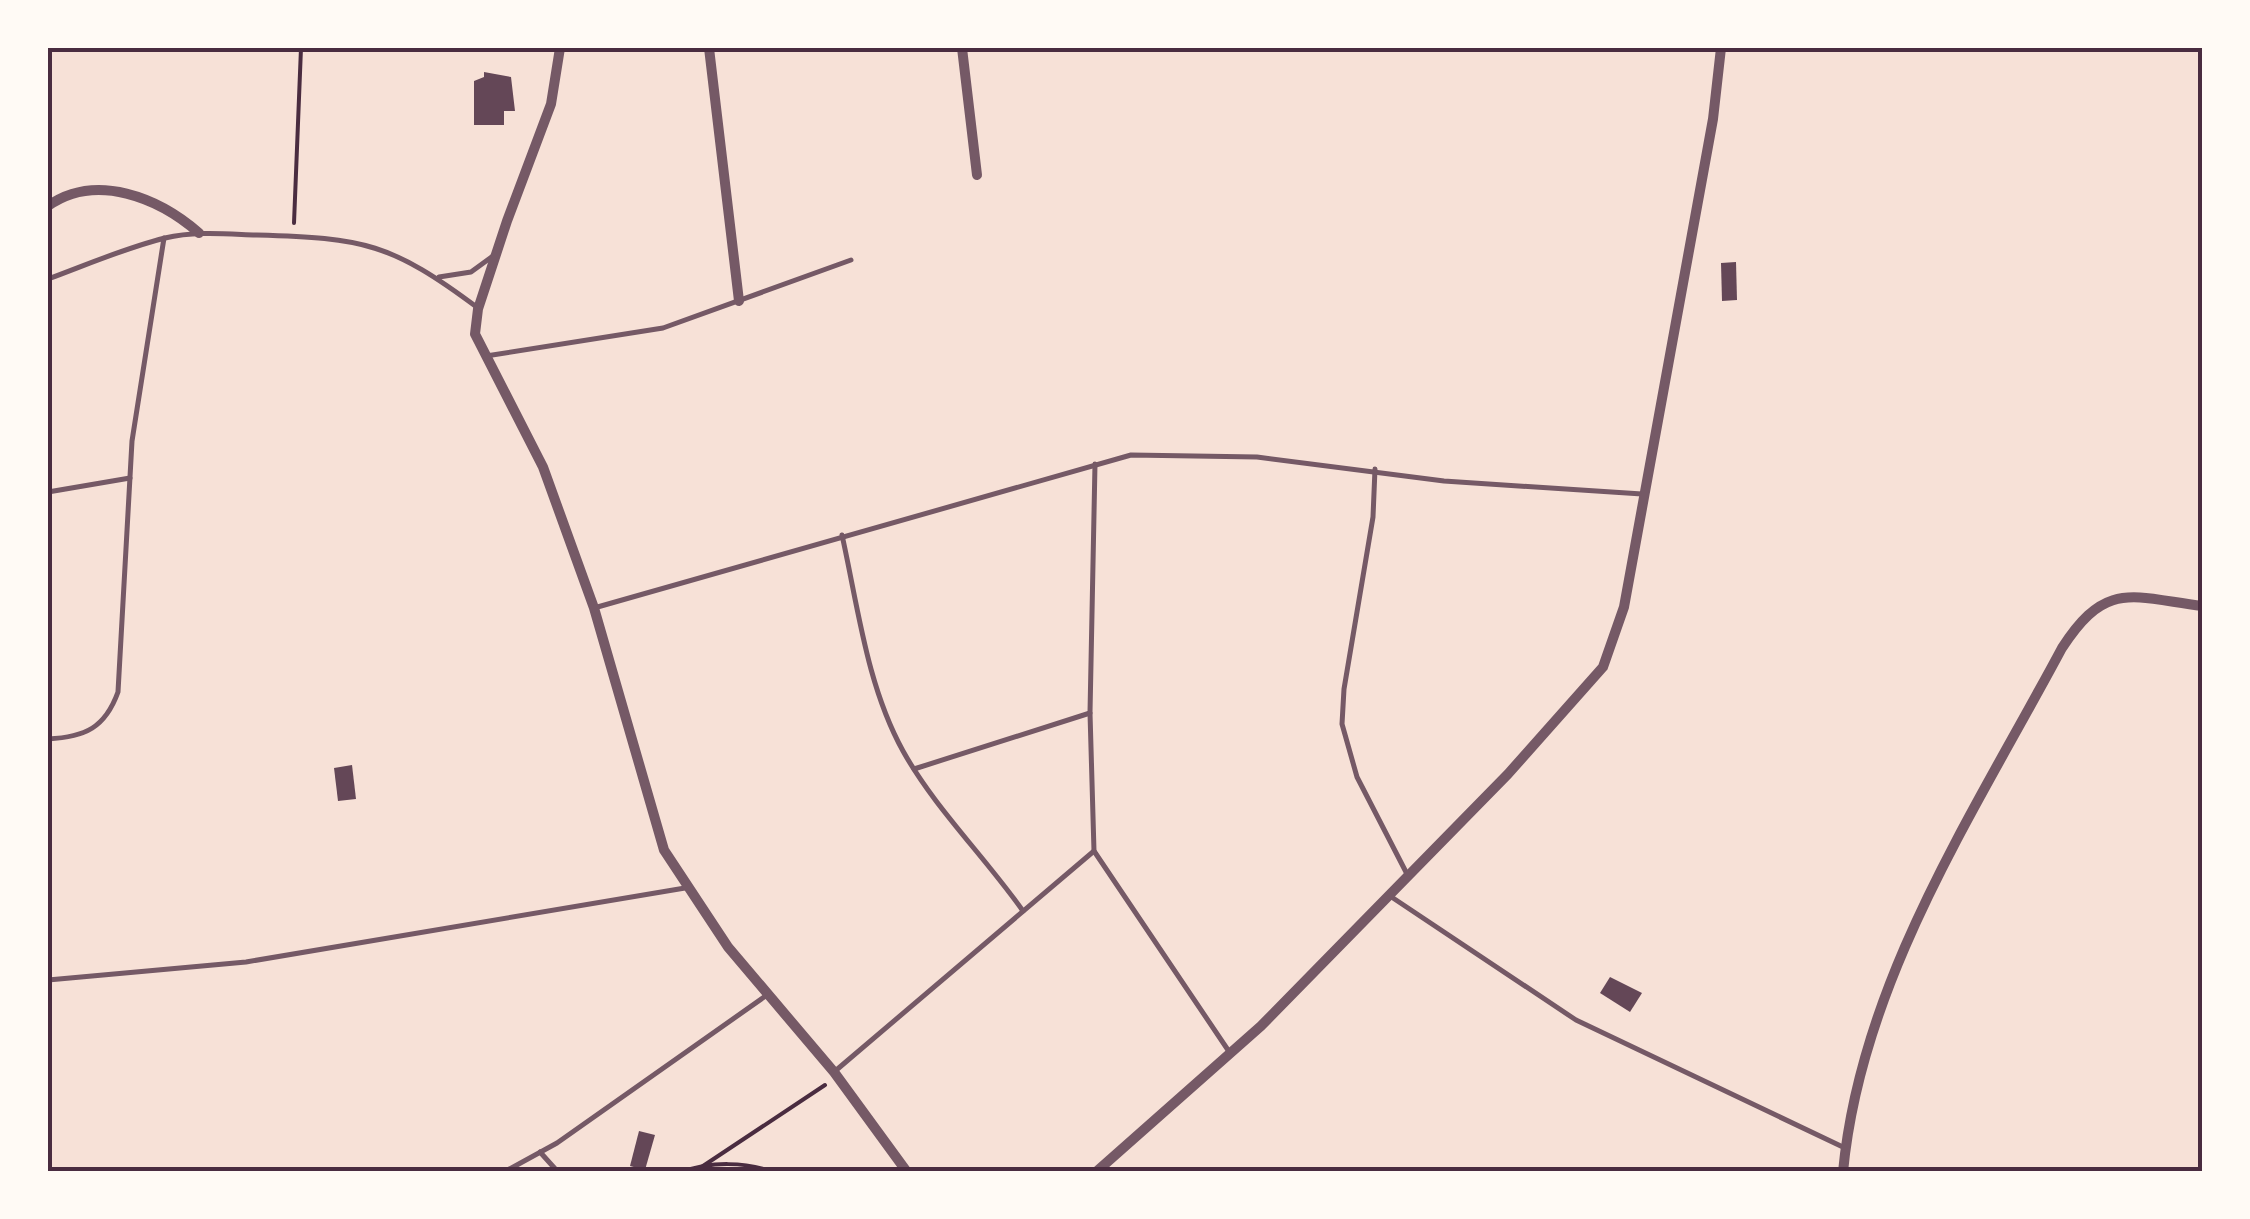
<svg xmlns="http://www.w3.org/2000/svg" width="2250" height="1219" viewBox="0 0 2250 1219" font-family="'Work Sans',sans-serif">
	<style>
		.building { fill: #644757 }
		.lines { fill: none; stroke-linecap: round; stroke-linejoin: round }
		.path { stroke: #4a2c40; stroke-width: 4 }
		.service { stroke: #755966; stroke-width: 5 }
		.minor { stroke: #755966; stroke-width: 10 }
		.neatline { fill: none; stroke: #4a2c40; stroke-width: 4 }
	</style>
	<rect width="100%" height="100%" fill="#f7e1d7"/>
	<g class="building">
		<path d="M484,72L511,77L515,111H504V125H474V81L484,77Z"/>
		<path d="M1736,262L1737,300L1722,301L1721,263Z"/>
		<path d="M352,765L356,799L338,801L334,768Z"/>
		<path d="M1610,977L1642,993L1630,1012L1600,993Z"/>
		<path d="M639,1131L655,1135L645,1170L630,1166Z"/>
	</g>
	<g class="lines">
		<g class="path">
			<path d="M294,223L301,48"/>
			<path d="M703,1166L825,1085"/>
			<path d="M683,1172C710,1161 746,1162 773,1172"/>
		</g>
		<g class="service">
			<path d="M439,277L471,272L493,256"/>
			<path d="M48,279C86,265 125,248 165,238C195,231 226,234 257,235C364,238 391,243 478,308"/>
			<path d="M486,356L663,328L851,260"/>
			<path d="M1095,464L1090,713L1094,851L1230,1053"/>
			<path d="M1375,469L1373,517L1344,689L1342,724L1357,777L1407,874"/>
			<path d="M48,492L130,478"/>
			<path d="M842,535C858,607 867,686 903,751C934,807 985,857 1023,911"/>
			<path d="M594,608L1131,455L1257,457L1444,481L1642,494"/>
			<path d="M48,739C85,737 105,728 118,692L132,441L164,238"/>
			<path d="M914,769L1090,713"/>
			<path d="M1390,896L1576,1020L1845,1148"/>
			<path d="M48,980L246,962L685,888"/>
			<path d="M834,1072L1094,851"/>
			<path d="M540,1152L558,1172"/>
			<path d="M504,1172L557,1143L767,995"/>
		</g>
		<g class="minor">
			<path d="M560,48L551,104L507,221L478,309L475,334L543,467L594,608L664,850L728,947L834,1072L907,1172"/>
			<path d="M709,48L739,301"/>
			<path d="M962,48L977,175"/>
			<path d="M48,206C96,172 159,198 199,233"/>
			<path d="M1096,1172L1261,1026L1508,774L1603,667L1624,607L1713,119L1721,48"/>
			<path d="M1843,1172C1861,981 1974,813 2062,648C2106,580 2131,597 2202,606"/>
		</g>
	</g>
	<rect width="2250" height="1219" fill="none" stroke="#fffaf5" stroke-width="100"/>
	<rect x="50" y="50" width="2150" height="1119" class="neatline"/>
</svg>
